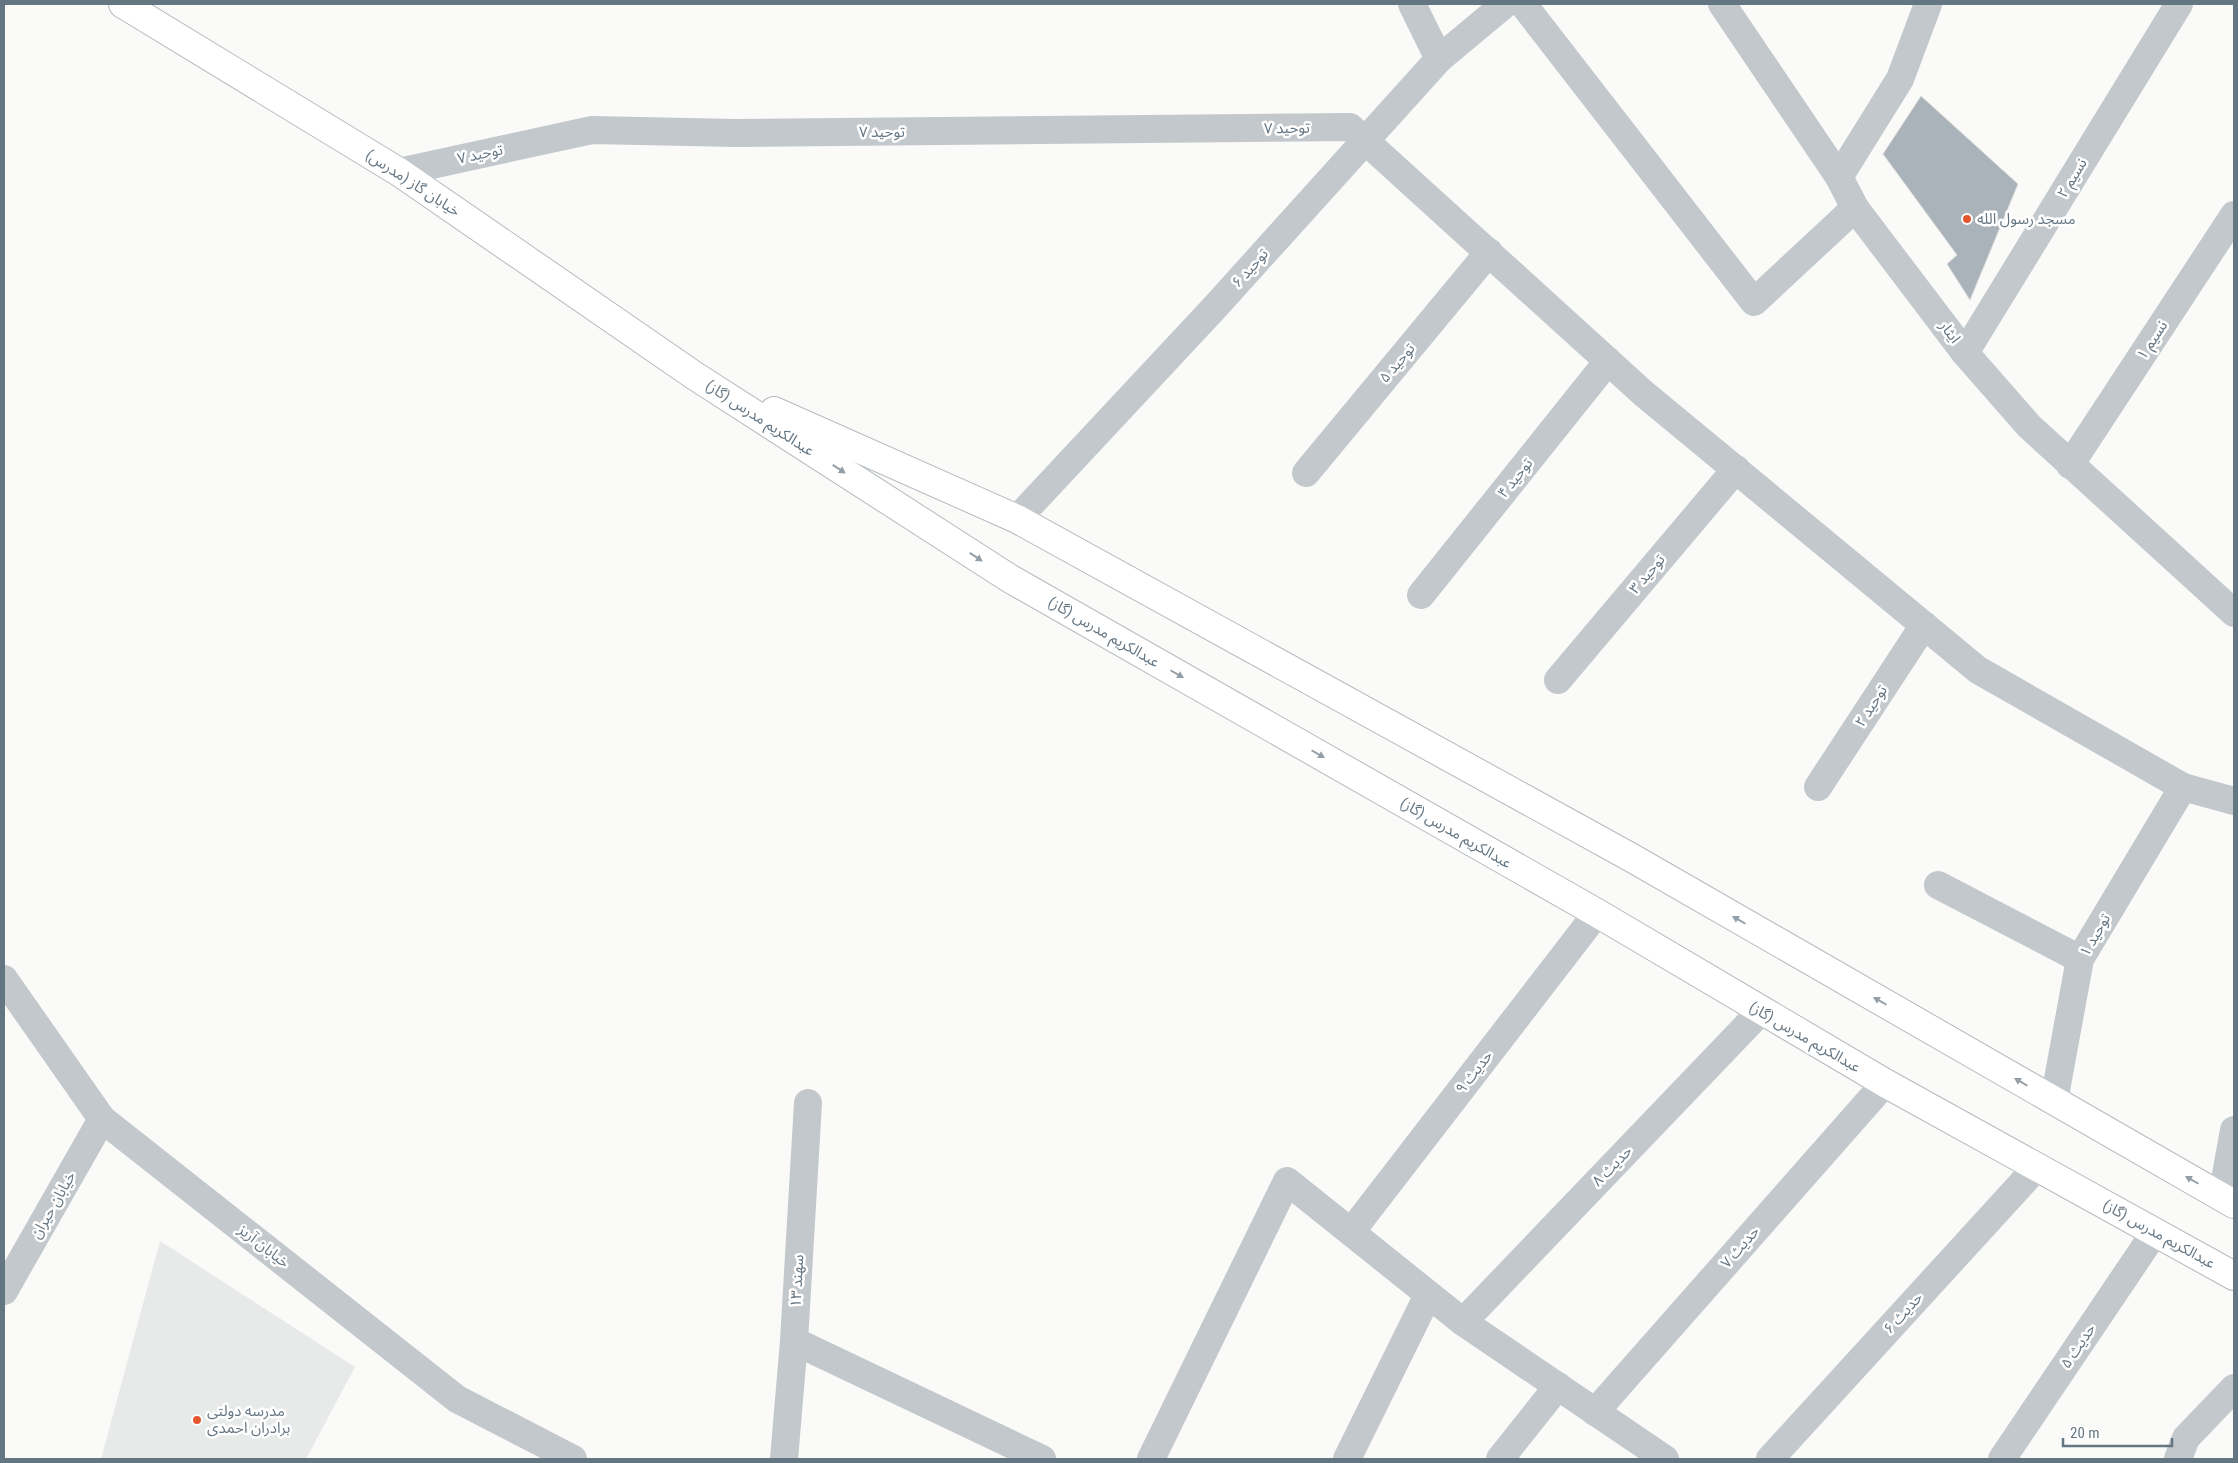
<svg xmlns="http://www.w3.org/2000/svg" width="2238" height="1463" viewBox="0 0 2238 1463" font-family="'Roboto Condensed','Noto Sans Arabic',sans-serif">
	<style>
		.built { fill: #e8e9e9 }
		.building { fill: #aab3b9; stroke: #dcdcda }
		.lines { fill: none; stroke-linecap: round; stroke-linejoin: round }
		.secondary-casing { stroke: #b3babf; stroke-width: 30 }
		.street { stroke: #c3c8cc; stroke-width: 28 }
		.secondary { stroke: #fff; stroke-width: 28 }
		.oneway { fill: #939fa8 }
		.poi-dot { fill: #e4572e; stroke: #fff; stroke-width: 2 }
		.labels { text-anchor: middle; stroke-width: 5; stroke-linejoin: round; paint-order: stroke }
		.street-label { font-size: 15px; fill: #657683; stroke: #fff }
		.poi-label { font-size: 15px; fill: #657683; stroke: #fff; text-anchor: start }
	</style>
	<rect width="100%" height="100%" fill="#fafaf8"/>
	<path class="built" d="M160,1241L355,1367L306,1459H101Z"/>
	<path class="building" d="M1921,96L2018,184L1970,300L1947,264L1957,255L1883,154Z"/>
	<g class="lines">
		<g class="secondary-casing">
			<g id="secondary">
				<path d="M123,4L399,172L695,376L1009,578L1597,913L1885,1083L2234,1276"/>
				<path d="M774,411L1017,519L1632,858L2234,1204"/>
			</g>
		</g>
		<g class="street">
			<path d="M1523,4L1754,302L1855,208"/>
			<path d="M1722,4L1839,177L1855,208L1965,353L2029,426L2234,613"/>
			<path d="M1439,59L1505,4"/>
			<path d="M399,172L592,130L736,133L1350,127L1643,393L1978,670L2183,787L2234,801"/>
			<path d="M1839,177L1900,79L1928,4"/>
			<path d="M1965,353L2179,4"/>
			<path d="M2070,465L2234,215"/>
			<path d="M1306,473L1489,252"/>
			<path d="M1017,519L1216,306L1439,59L1412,4"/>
			<path d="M1421,595L1608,361"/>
			<path d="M1558,680L1736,469"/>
			<path d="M1818,787L1924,625"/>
			<path d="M1938,885L2080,959"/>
			<path d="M4,979L102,1119L457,1399L573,1459"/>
			<path d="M2054,1101L2080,959L2183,787"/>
			<path d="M2222,1197L2234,1130"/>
			<path d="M1351,1232L1597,913"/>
			<path d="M4,1291L102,1119"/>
			<path d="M1463,1322L1761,1011"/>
			<path d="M794,1341L1042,1459"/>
			<path d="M1595,1412L1885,1083"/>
			<path d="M784,1459L794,1341L808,1103"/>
			<path d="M1151,1459L1287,1181L1463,1322L1665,1459"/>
			<path d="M1347,1459L1428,1295"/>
			<path d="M1500,1459L1558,1386"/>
			<path d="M1770,1459L2037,1167"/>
			<path d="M2002,1459L2155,1232"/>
			<path d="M2178,1459L2186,1438L2234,1388"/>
		</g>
		<use href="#secondary" class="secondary"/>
	</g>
	<defs><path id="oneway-solid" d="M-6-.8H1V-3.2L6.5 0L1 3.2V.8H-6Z" transform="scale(1.25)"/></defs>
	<g class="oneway">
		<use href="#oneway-solid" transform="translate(839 469) rotate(33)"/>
		<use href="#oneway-solid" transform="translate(976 557) rotate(33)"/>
		<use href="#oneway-solid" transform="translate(1177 674) rotate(30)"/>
		<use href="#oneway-solid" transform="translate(1318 754) rotate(30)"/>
		<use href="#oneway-solid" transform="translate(1739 920) rotate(-150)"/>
		<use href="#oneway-solid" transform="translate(1880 1001) rotate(-150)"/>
		<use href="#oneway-solid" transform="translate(2021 1082) rotate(-150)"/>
		<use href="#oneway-solid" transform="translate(2192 1180) rotate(-150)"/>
	</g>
	<g class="poi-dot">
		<circle cx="1967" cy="219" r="5"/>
		<circle cx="197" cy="1420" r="5"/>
	</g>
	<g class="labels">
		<g class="street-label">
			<text transform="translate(1287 128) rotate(-1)" y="5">توحید ۷</text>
			<text x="882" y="137">توحید ۷</text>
			<text transform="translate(480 154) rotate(-12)" y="5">توحید ۷</text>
			<text transform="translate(2072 178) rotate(-59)" y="5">نسیم ۲</text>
			<text transform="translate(413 183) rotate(33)" y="5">خیابان گاز (مدرس)</text>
			<text transform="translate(1250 268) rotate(-48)" y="5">توحید ۶</text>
			<text transform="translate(1950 332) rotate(53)" y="5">ایثار</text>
			<text transform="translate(2152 340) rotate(-57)" y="5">نسیم ۱</text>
			<text transform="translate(1397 363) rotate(-50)" y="5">توحید ۵</text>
			<text transform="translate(760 418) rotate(33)" y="5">عبدالکریم مدرس (گاز)</text>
			<text transform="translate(1515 478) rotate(-51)" y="5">توحید ۴</text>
			<text transform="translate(1647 574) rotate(-50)" y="5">توحید ۳</text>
			<text transform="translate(1104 632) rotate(30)" y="5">عبدالکریم مدرس (گاز)</text>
			<text transform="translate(1871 706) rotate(-57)" y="5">توحید ۲</text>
			<text transform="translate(1456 833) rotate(30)" y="5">عبدالکریم مدرس (گاز)</text>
			<text transform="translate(2095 935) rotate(-60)" y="5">توحید ۱</text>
			<text transform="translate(1805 1037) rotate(30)" y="5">عبدالکریم مدرس (گاز)</text>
			<text transform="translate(1474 1072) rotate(-52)" y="5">حدیث ۹</text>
			<text transform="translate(1612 1166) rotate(-46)" y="5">حدیث ۸</text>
			<text transform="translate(53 1205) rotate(-60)" y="5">خیابان حیران</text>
			<text transform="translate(2159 1234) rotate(29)" y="5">عبدالکریم مدرس (گاز)</text>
			<text transform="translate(264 1246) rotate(38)" y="5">خیابان آریز</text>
			<text transform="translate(1740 1247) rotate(-49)" y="5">حدیث ۷</text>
			<text transform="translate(797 1281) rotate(-87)" y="5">سهند ۱۳</text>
			<text transform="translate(1903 1313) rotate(-48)" y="5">حدیث ۶</text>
			<text transform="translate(2078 1346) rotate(-56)" y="5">حدیث ۵</text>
		</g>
		<g class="poi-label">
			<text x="1977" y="224">مسجد رسول الله</text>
			<text x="207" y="1416">مدرسه دولتی<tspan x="207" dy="17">برادران احمدی</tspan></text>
		</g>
	</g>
	<rect width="2238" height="1463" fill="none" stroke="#657683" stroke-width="10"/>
	<path d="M2063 1438v8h109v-8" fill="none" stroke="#657683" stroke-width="2.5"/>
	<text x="2070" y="1438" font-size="15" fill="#657683" stroke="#ffffff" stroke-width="4" paint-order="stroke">20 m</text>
</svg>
